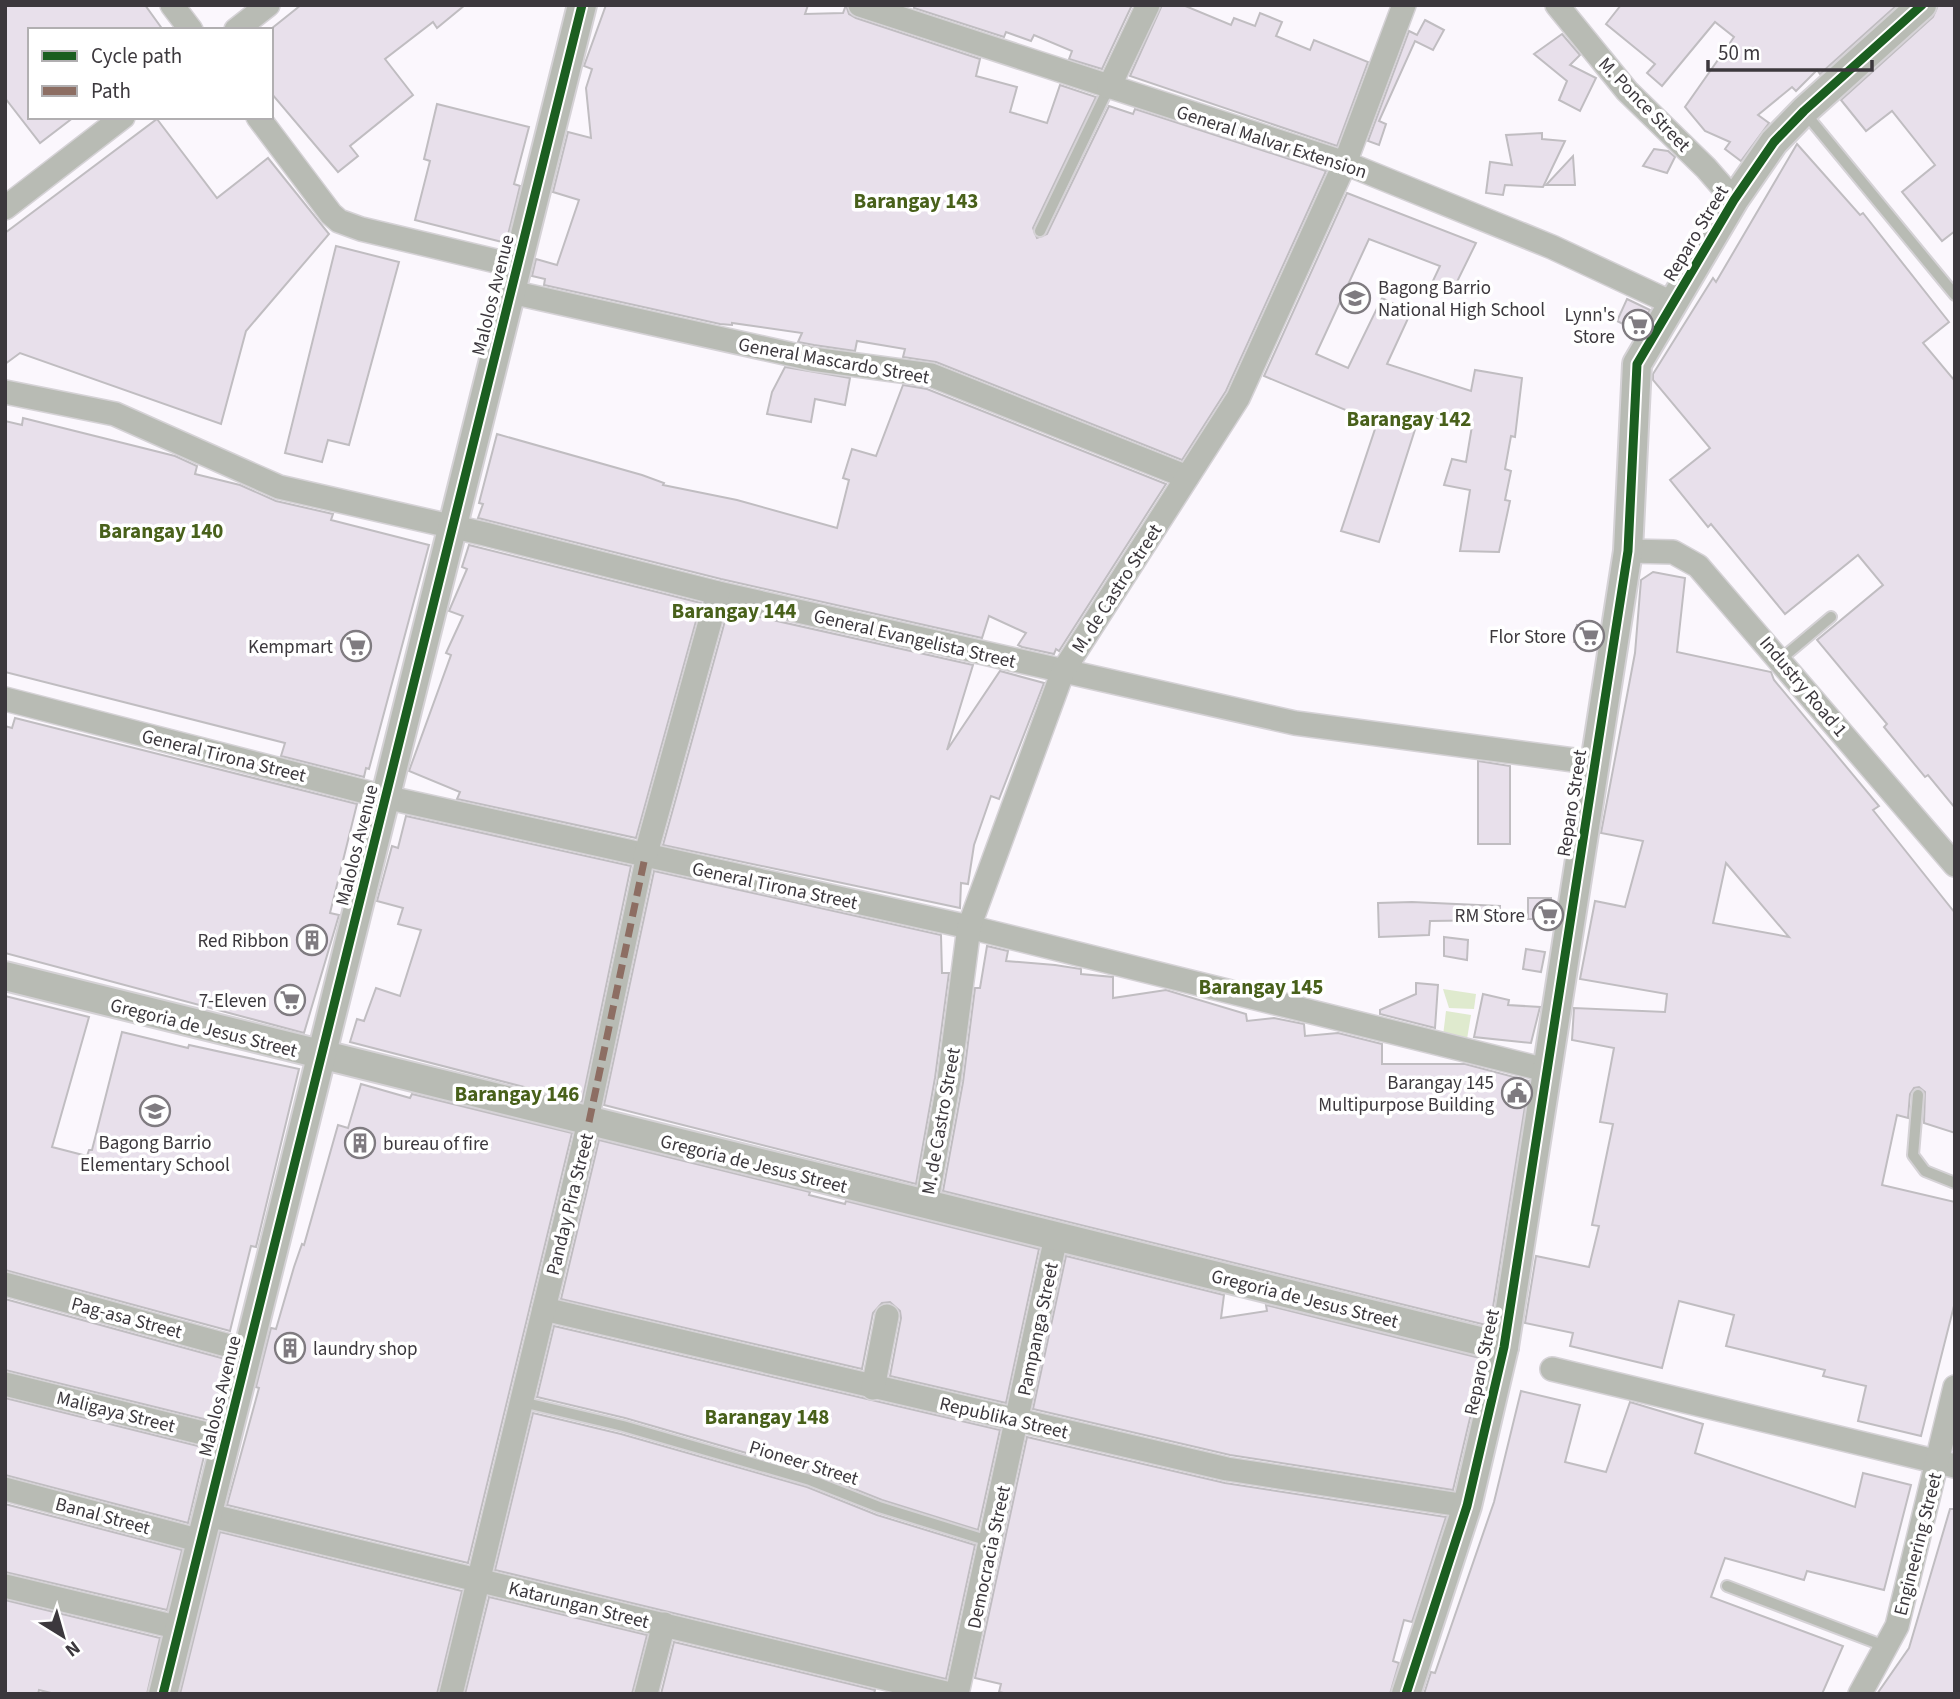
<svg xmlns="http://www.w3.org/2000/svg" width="1960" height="1699" viewBox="0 0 1960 1699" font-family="'Source Sans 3',sans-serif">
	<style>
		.green { fill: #dfeace }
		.building { fill: #e8e0eb; stroke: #c0bdc1; stroke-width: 2; fill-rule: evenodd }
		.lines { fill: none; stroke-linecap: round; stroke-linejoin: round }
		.service-casing { stroke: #d5d2d6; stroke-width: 14 }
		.pedestrian-casing { stroke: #d5d2d6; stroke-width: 21 }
		.minor-casing { stroke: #d5d2d6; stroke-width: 26 }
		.tertiary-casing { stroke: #d5d2d6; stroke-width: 32 }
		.service { stroke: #b8bbb4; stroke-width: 10 }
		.pedestrian { stroke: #b8bbb4; stroke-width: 18 }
		.minor { stroke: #b8bbb4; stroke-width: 23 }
		.tertiary { stroke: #b8bbb4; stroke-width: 28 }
		.quiet { stroke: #8d6e63; stroke-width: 7; stroke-dasharray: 14 7; stroke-linecap: butt }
		.cycleway-casing { stroke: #fff; stroke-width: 13 }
		.cycleway { stroke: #1b5e20; stroke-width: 9 }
		.labels { text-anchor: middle; stroke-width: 7; stroke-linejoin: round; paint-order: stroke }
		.street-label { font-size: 19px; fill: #3c383d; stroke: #fff }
		.poi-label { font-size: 19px; fill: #3c383d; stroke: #fff; text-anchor: end }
		.neighbourhood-label { font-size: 21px; font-weight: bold; fill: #48601a; stroke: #fff }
	</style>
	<rect width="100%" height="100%" fill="#fbf7fd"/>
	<g class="green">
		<path d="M1443,989L1476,994L1474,1009L1449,1008Z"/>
		<path d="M1446,1011L1471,1015L1467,1039L1443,1036Z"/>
	</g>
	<g class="building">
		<path d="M5,5H145L163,30H30V117H74L40,143L5,98Z"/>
		<path d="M301,5H465L437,28L433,22L385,59L413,95L350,146L358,156L338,172L271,93V29Z"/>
		<path d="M606,5H808L805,14L843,13L846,5L849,14L856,18L980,59L976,76L1017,87L1010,112L1047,123L1060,85L1096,97L1033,228L1037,238L1047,234L1109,106L1133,114L1135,109L1326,171L1226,391L1182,460L936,362L903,357L905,349L857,341L855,351L814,345L798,342L802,333L732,323V325L720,324L544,285L545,279L532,276L536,259L557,265L579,200L553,192L568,132L591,138L586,88L592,69L584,66Z"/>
		<path d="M914,5H1132L1102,69L1069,59L1072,51L1034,35L1031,41L1006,32L1004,37L914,8Z"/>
		<path d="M1162,5H1183L1231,25L1234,18L1255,26L1260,13L1282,22L1276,36L1310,50L1314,40L1368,62L1337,146L1130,76Z"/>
		<path d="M1621,5H1897L1820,74L1817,70L1796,91L1792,87L1758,115L1769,123L1741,161L1725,149L1730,142L1705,131L1685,107L1734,37L1715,22L1662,86L1647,73L1655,64L1606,24Z"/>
		<path d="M1938,5H1955V231L1942,241L1902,192L1935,165L1892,111L1866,131L1841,100L1933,17Z"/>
		<path d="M1425,20L1444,30L1433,50L1415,41L1379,121L1386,124L1379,145L1368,141L1409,31L1417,35Z"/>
		<path d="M1562,34L1580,55L1570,65L1596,78L1580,111L1559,100L1567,81L1534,54Z"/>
		<path d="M437,104L529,127L514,184L520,186L506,243L415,220L430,161L424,159Z"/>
		<path d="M157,119L217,198L268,158L329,234L246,331L221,424L20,353L5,364V233Z"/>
		<path d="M1542,133V139L1565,141L1543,187L1505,185L1503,195L1486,193L1490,162L1512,165L1506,135Z"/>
		<path d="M1797,144L1860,215L1863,213L1949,322L1923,343L1955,381V808L1928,775L1925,777L1884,727L1887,724L1817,640L1883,585L1858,555L1785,614L1711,524L1708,527L1670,480L1710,448L1653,380V374L1713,278L1716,282Z"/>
		<path d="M1654,149L1668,151L1675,157L1667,173L1643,166Z"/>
		<path d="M1573,156L1575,185H1546Z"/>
		<path d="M1347,193L1476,243L1451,294L1431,285L1440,266L1369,239L1316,354L1348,368L1382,298L1411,312L1387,364L1471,391L1475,370L1522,378L1515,437L1511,436L1505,469L1511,471L1505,500L1510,501L1499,552L1460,551L1470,490L1444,485L1452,459L1466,462L1472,426L1420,414L1379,542L1341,531L1377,423L1264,376Z"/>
		<path d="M336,246L399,262L349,445L328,440L322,462L285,453Z"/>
		<path d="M1627,299L1650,310L1637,331L1617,321Z"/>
		<path d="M785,367L850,378L845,405L815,399L811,422L767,414L772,392Z"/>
		<path d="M903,385L927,389L1166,484L1059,651L1056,649L1054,654L1022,647L1018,645L1026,633L989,616L982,638L721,579L478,518L483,504L479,503L497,434L642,475L664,483L663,485L737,500L837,528L849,480L843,478L852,449L876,456Z"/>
		<path d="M23,418L175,456L197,466L195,474L240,485L276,501L333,514L331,520L429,545L369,769L366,768L364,777L281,756L285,743L5,672V421L22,425Z"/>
		<path d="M469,545L701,603L636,838L457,799L460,792L409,771L451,655L446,653L463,616L449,611L467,569L462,567Z"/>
		<path d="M1653,572L1685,578L1677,652L1771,672L1774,680L1879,806L1873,810L1955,913V1133L1924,1123L1925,1092L1919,1087L1914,1088L1910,1094L1908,1118L1897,1115L1882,1185L1955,1202V1302L1921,1436L1858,1421L1866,1386L1823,1376L1825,1370L1726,1346L1734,1315L1679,1301L1662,1368L1570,1346L1573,1333L1525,1323L1536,1256L1589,1267L1599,1226L1592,1225L1613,1124L1600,1122L1614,1048L1572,1040L1574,1008L1665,1012L1667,994L1580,979L1595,901L1625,907L1643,841L1601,833L1635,653L1641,580ZM1726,863L1789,937L1713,923Z"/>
		<path d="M728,610L973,665L947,750L1000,671L1044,683L999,799L991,796L974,845L968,884L961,883L960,908L663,845Z"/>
		<path d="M1577,625L1596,628L1593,645L1574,642Z"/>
		<path d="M15,718L357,804L330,913L339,915L304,1033L5,953V726L12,728Z"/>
		<path d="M1478,761L1510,766V844H1478Z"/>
		<path d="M406,816L631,866L582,1102L350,1042L357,1019L364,1021L376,988L400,996L421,930L398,924L403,908L377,901L392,846L398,848Z"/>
		<path d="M654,871L941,935L942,973H949L935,1078L916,1184L604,1105Z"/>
		<rect x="1528" y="898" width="23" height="21"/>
		<path d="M1412,902L1500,906V920L1430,921L1429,935L1379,937L1378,903Z"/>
		<path d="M1444,937L1468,940L1467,960L1444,956Z"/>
		<path d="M987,946L1008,951L1006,961L1055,965L1081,969V974L1113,977V998L1166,990L1246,1014L1247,1021L1274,1018L1304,1024L1305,1036L1338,1033L1382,1044V1064H1465L1529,1081L1490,1326L943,1191L963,1082L975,988H980Z"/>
		<path d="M1526,949L1545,952L1541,972L1523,969Z"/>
		<path d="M1416,983L1438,985L1435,1028L1380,1014V1010L1416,994Z"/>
		<path d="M1483,994L1509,1000L1508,1005L1540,1007L1531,1043L1474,1037Z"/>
		<path d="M5,996L89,1017L52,1147L87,1156L89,1150H92L122,1032L188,1048L189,1045L299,1069L256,1247L251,1246L230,1331L5,1270Z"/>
		<path d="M361,1084L410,1098L412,1094L572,1133L468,1563L227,1505L259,1388L256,1387L271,1328L276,1329L294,1267L302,1244L304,1245L338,1125L348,1128Z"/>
		<path d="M599,1140L810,1192L809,1195L845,1204L846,1201L1039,1249L1006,1403L890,1376L901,1318L900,1311L890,1302L882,1303L873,1313L862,1369L561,1299Z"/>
		<path d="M1066,1256L1224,1295L1221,1318L1267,1311L1266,1305L1484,1359L1453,1490L1230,1455L1033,1409Z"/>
		<path d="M5,1299L225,1359L212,1421L5,1370Z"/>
		<path d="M554,1326L1000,1430L978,1530L882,1500L812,1472L625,1418L537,1397Z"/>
		<path d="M1521,1391L1580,1405L1565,1462L1606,1472L1630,1402L1703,1424L1695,1453L1855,1507L1863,1473L1911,1485L1884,1590L1807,1571L1804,1580L1725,1558L1711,1597L1843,1646L1822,1694H1424L1431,1672L1435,1673L1494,1502Z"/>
		<path d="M5,1398L206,1448L188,1523L5,1475Z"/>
		<path d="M533,1413L621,1434L807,1487L877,1515L975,1545L946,1679L495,1570Z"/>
		<path d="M1027,1437L1225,1483L1446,1517L1412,1622L1404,1620L1393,1661L1399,1663L1390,1694H1008L999,1692L1001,1684L975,1678Z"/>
		<path d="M5,1504L182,1550L167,1610L5,1572Z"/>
		<path d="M1950,1509H1955V1694H1877L1909,1648Z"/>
		<path d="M220,1532L462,1591L437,1694H180Z"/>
		<path d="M489,1597L647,1635L632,1694H465Z"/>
		<path d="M5,1600L160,1638L147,1694H55L39,1690L38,1694H5Z"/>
		<path d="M674,1642L875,1690L874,1694H661Z"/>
	</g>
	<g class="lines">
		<g class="service-casing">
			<g id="service">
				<path d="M1805,113L1955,295"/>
				<path d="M1040,231L1109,87"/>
				<path d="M1781,659L1831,617"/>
				<path d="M1918,1095L1913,1155L1925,1171L1955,1183"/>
				<path d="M522,1402L623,1426L810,1480L879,1507L992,1542"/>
				<path d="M1727,1586L1887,1647"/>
			</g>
		</g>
		<g class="pedestrian-casing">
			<path id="pedestrian" d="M589,1122L645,857"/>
		</g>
		<g class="minor-casing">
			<g id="minor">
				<path d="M172,5L191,30"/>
				<path d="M860,5L1345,163L1552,247L1674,304"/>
				<path d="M1557,5L1627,91L1706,168L1734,200"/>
				<path d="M236,30L268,5"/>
				<path d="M1109,87L1148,5"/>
				<path d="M258,117L331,214L339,221L361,229L517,266"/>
				<path d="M5,208L123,117"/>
				<path d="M511,292L812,359L931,375L1187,477"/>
				<path d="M5,392L115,414L279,487L485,534L718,593L1295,723L1596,763"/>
				<path d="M1628,551L1673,552L1698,566L1955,865"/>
				<path d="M5,699L385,797L969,927L1546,1070"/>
				<path d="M645,857L718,593"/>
				<path d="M926,1205L949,1080L969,927L1063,671L1238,398L1345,163L1404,5"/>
				<path d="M5,1284L248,1351"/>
				<path d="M544,1309L1227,1469L1467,1506"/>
				<path d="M1552,1369L1955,1466"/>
				<path d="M5,1384L227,1439"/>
				<path d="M873,1388L887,1316"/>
				<path d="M5,1489L201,1541"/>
				<path d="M208,1515L950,1694"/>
				<path d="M5,1586L180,1628"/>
				<path d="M451,1694L589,1122"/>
				<path d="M646,1694L664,1624"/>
				<path d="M957,1694L1056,1237"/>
				<path d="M1860,1694L1897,1626L1955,1387"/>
			</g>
		</g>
		<g class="tertiary-casing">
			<g id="tertiary">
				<path d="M5,976L1504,1347"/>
				<path d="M163,1694L582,5"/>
				<path d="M1406,1694L1467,1506L1504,1347L1628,551L1637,364L1734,200L1774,142L1804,111L1922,5"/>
			</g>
		</g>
		<use href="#service" class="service"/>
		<use href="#pedestrian" class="pedestrian"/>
		<use href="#minor" class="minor"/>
		<use href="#tertiary" class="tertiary"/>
		<path class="quiet" d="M589,1122L645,857"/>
		<g class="cycleway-casing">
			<g id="cycleway">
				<path d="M163,1694L582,5"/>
				<path d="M1406,1694L1467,1506L1504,1347L1628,551L1637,364L1734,200L1774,142L1804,111L1922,5"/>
			</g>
		</g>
		<use href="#cycleway" class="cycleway"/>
	</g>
	<defs>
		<g id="school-ring" transform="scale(1.575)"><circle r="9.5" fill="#fff" stroke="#7f7b80" stroke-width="1.5"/><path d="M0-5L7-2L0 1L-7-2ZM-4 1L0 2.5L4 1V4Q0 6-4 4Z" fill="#7f7b80"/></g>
		<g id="supermarket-ring" transform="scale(1.575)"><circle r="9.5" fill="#fff" stroke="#7f7b80" stroke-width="1.5"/><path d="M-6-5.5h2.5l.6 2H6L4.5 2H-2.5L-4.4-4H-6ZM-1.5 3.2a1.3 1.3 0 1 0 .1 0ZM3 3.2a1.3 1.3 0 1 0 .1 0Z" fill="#7f7b80"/></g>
		<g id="building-ring" transform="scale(1.575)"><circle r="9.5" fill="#fff" stroke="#7f7b80" stroke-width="1.5"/><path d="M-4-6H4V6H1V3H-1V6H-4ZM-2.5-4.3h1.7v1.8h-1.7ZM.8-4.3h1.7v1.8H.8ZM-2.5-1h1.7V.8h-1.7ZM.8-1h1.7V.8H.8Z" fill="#7f7b80"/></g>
		<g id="civic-ring" transform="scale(1.575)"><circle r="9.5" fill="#fff" stroke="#7f7b80" stroke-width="1.5"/><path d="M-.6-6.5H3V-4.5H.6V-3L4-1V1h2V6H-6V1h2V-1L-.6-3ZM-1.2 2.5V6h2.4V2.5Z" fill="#7f7b80"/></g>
	</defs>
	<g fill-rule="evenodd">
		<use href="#school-ring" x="1355" y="298"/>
		<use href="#supermarket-ring" x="1638" y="325"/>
		<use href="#supermarket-ring" x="1589" y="636"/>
		<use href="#supermarket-ring" x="356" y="646"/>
		<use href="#supermarket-ring" x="1548" y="915"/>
		<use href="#building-ring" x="312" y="940"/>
		<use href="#supermarket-ring" x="290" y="1000"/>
		<use href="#civic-ring" x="1517" y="1093"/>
		<use href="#school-ring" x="155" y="1111"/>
		<use href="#building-ring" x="360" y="1143"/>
		<use href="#building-ring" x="290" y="1348"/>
	</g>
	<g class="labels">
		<g class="street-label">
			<text transform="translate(1645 104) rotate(46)" y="7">M. Ponce Street</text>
			<text transform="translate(1272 141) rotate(18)" y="7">General Malvar Extension</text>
			<text transform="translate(1695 233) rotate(-59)" y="7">Reparo Street</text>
			<text transform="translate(492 295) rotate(-76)" y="7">Malolos Avenue</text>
			<text transform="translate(834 360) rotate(10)" y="7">General Mascardo Street</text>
			<text transform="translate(1116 588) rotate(-57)" y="7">M. de Castro Street</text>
			<text transform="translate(915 638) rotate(13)" y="7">General Evangelista Street</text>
			<text transform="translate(1804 686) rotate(50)" y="7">Industry Road 1</text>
			<text transform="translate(224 755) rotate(14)" y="7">General Tirona Street</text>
			<text transform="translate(1571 803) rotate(-81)" y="7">Reparo Street</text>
			<text transform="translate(356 845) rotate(-76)" y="7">Malolos Avenue</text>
			<text transform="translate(775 885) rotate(12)" y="7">General Tirona Street</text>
			<text transform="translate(204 1027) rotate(14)" y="7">Gregoria de Jesus Street</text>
			<text transform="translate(940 1121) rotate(-80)" y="7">M. de Castro Street</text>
			<text transform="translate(754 1163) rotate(14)" y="7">Gregoria de Jesus Street</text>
			<text transform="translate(569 1204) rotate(-76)" y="7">Panday Pira Street</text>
			<text transform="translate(1305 1298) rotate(14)" y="7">Gregoria de Jesus Street</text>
			<text transform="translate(127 1317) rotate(15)" y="7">Pag-asa Street</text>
			<text transform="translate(1037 1329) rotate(-78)" y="7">Pampanga Street</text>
			<text transform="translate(1481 1362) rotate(-78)" y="7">Reparo Street</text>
			<text transform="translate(219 1396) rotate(-76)" y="7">Malolos Avenue</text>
			<text transform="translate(116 1411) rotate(14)" y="7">Maligaya Street</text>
			<text transform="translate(1004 1417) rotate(13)" y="7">Republika Street</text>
			<text transform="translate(804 1462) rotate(17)" y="7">Pioneer Street</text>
			<text transform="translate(103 1515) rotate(15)" y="7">Banal Street</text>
			<text transform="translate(1917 1544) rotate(-76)" y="7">Engineering Street</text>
			<text transform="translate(988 1557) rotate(-78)" y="7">Democracia Street</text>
			<text transform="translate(579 1604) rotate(14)" y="7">Katarungan Street</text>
		</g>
		<g class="poi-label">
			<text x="1378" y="294" text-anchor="start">Bagong Barrio<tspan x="1378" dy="22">National High School</tspan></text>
			<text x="1615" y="321">Lynn's<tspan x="1615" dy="22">Store</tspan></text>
			<text x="1566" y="643">Flor Store</text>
			<text x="333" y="653">Kempmart</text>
			<text x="1525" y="922">RM Store</text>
			<text x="289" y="947">Red Ribbon</text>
			<text x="267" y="1007">7-Eleven</text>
			<text x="1494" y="1089">Barangay 145<tspan x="1494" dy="22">Multipurpose Building</tspan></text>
			<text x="155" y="1149" text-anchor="middle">Bagong Barrio<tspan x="155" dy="22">Elementary School</tspan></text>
			<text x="383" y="1150" text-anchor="start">bureau of fire</text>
			<text x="313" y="1355" text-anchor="start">laundry shop</text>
		</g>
		<g class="neighbourhood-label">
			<text x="916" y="208">Barangay 143</text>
			<text x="1409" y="426">Barangay 142</text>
			<text x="161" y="538">Barangay 140</text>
			<text x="734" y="618">Barangay 144</text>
			<text x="1261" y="994">Barangay 145</text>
			<text x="517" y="1101">Barangay 146</text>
			<text x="767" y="1424">Barangay 148</text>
		</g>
	</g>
	<rect width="1960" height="1699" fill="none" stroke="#3c383d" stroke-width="14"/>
	<rect x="28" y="28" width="245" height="91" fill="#ffffff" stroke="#b1afb1" stroke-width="2"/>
	<rect x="42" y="51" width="35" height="10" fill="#1b5e20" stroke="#b1afb1" stroke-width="2"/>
	<text x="91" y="63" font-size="21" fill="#3c383d">Cycle path</text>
	<rect x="42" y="86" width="35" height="10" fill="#8d6e63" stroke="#b1afb1" stroke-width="2"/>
	<text x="91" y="98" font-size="21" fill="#3c383d">Path</text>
	<g transform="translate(63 1636) rotate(143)" stroke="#ffffff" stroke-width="5" paint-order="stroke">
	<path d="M0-5L12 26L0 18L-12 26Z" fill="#3c383d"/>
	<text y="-10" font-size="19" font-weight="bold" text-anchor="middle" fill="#3c383d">N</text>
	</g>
	<path d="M1708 60v10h164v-10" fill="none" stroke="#3c383d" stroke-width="3.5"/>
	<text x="1718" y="60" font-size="21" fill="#3c383d" stroke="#ffffff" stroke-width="5" paint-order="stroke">50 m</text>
</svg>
